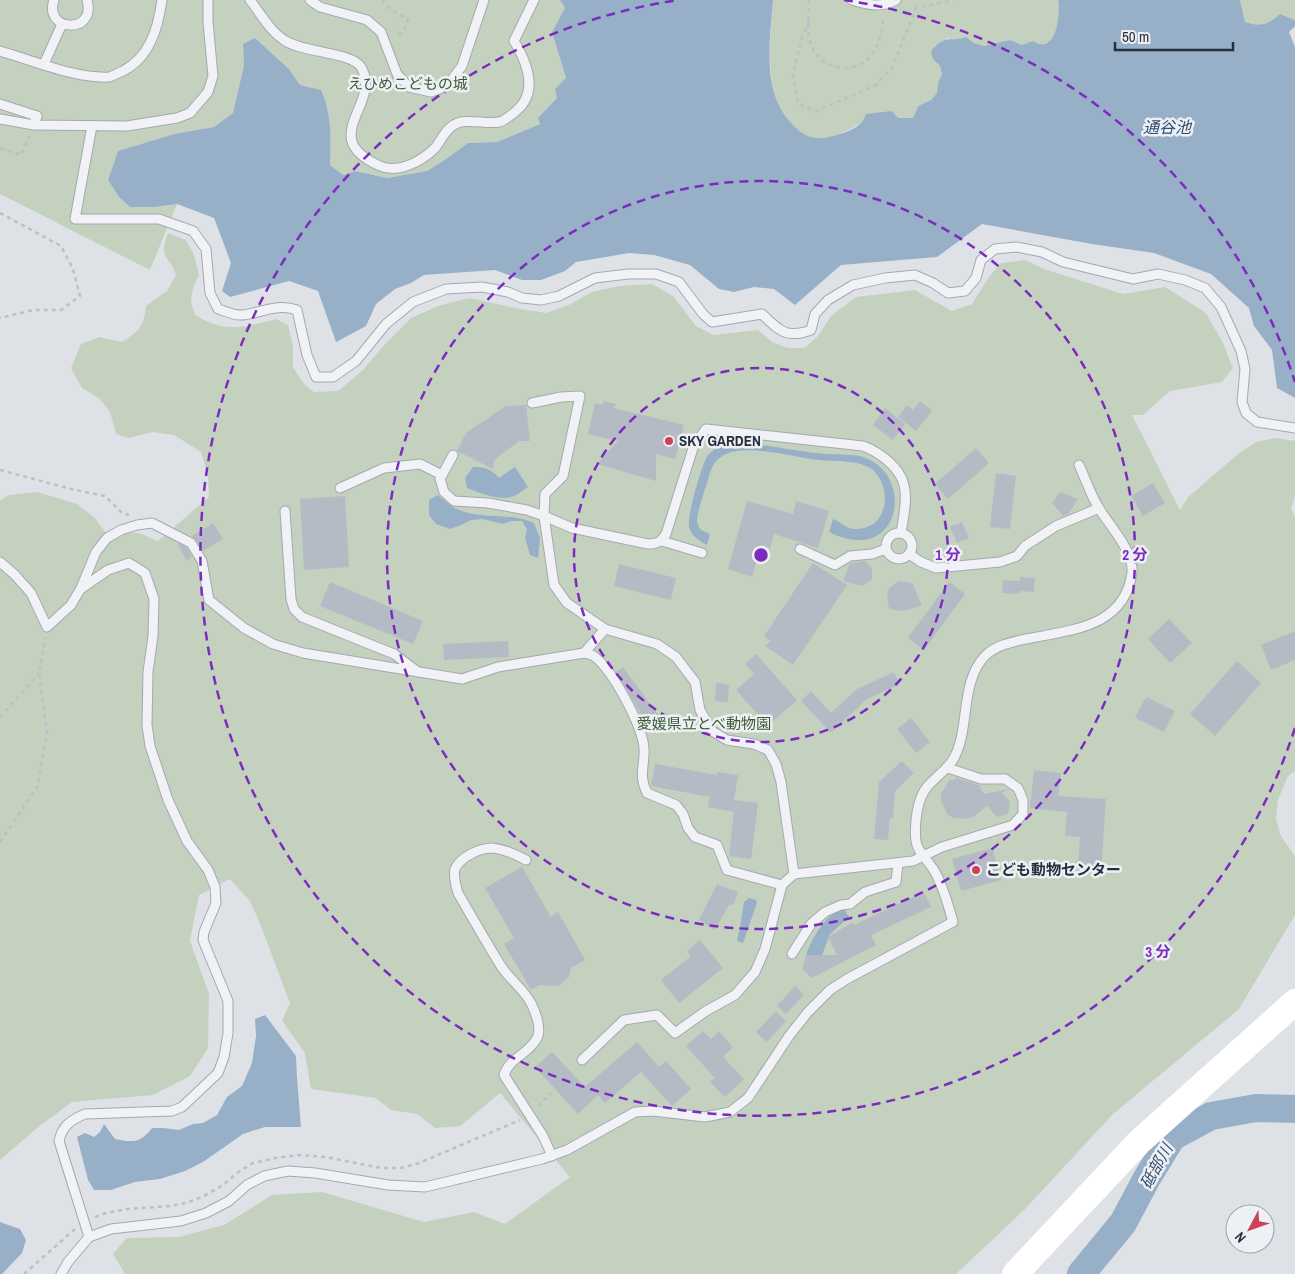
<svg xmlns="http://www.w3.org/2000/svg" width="1295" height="1274" viewBox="0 0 1295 1274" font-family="'Archivo Narrow','Noto Sans JP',sans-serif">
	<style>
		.green { fill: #c4d1bf }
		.water { fill: #98afc8 }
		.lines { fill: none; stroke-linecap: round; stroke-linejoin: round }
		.river { stroke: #98afc8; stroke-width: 28 }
		.building { fill: #b5bbc4 }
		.lane-casing { stroke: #a3a9b1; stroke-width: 11 }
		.path { stroke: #bcbfc6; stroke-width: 2.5; stroke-dasharray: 4 4; stroke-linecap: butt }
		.lane { stroke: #f0f2f6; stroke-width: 9 }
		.secondary { stroke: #fff; stroke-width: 26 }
		.ring { fill: none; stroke: #7b2cbf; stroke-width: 2.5; stroke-dasharray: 9 6 }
		.poi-dot { fill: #ce4257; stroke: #edf0f5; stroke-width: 2 }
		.labels { text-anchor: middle; stroke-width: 5; stroke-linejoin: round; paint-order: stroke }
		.park-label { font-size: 15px; fill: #3b5a34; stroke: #edf0f5 }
		.poi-label { font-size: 15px; font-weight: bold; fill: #272f3e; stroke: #edf0f5; text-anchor: start }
		.water-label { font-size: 16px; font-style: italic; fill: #314e72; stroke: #edf0f5 }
		.centre { fill: #7b2cbf; stroke: #edf0f5; stroke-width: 2.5 }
		.ring-label { font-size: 15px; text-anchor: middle; font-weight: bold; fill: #7b2cbf; stroke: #edf0f5; stroke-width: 5; stroke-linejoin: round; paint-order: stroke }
	</style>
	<rect width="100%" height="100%" fill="#dee2e7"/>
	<g class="green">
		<path d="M0,0H560L565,8L552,32L566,78L557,98L538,118L540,124L497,142L468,143L446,159L427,171L387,178L355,171L343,175L330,165C331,140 332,113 321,90L300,85L289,69L255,38L243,44L244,65L233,113L214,127L174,134L118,151L108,180L119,197L130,207H155L177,204L150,270L0,194Z"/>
		<path d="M773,0H1058C1060,11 1058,47 1040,44C1038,44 1035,42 1033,41L1022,45L1010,40L984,46L974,43L966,37L957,40L947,38L933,59L940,66L942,74L938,83L937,93L931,100L918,106L913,118C898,118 874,119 860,124C851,128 842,134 832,137C818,141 805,138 794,127C790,122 784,118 782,113C764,78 771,37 773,0Z"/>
		<path d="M1240,0H1295V20L1280,14C1267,25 1262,27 1245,22Z"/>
		<path d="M168,233L186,240L194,255L199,275L193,288L191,302L195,315C227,334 243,327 276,319L288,325L293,346V367L303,383L314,392L338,391L363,370L384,345L411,318L438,306L469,298L520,309L546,313L571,304L592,292L620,286L652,284L673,296L696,326L713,335L758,330L772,342L788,348H805L818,336L831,316L856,297L915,290L952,311L972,304L989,277L1001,263L1025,260L1044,269L1123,294L1165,287L1206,313L1223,343L1233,368L1222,382L1170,391L1143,415H1132L1180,510L1188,497L1238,454L1256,442L1276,438L1295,441V496L1291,508L1295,517V771L1288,776L1278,800L1276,819L1281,836L1295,856V915L1239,1009L1113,1114L1024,1210L956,1274H125L113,1254L127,1238L178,1237L224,1225L272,1195L322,1192L424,1222L474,1212L505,1224L570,1177L500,1093L460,1126L435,1128L417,1114L391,1110L376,1098L311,1089L305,1053L282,1021L290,1003L261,926L250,901L230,879L199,895L190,941L209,994L208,1048L190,1076L153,1095L72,1102L37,1128L0,1160V501L8,495L37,492L77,504L94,517L105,532L139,533L158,541L209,497L208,476L201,452L174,435L152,432L129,438L116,434L110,412L100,399L82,388L71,368L81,344L99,337L122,342C139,331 144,327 146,306L167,291L176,275C169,254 158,260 168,233Z"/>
	</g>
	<g class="water">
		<path d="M560,0H773C770,41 761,92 792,124C802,135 810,139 825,138C835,136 853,131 860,124C863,122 865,117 866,114L892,111L898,118H913L918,106L931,100L937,93L938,83L942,74L940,66L933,59L931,51C947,33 948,43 966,37L974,43L984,46L1010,40L1022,45L1033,41C1035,42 1038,44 1040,44C1058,47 1060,11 1058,0H1240L1245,22C1262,27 1267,25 1280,14L1295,20V26L1289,32L1295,47V398L1277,388L1272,350L1254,326L1249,308L1211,274L1154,253L1092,244L982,224L937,257L841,265L795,305L774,289L754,287L734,292L719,289L690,265L654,255L629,253L576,262L565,271L541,280H522L495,270L424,275L411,283L395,289L376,304L366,326L336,342L318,291L289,281L230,297L222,291L231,263L214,218L177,204L155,207H130L119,197L108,180L118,151L174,134L214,127L233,113L244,65L243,44L255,38L289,69L300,85L321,90C332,113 331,140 330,165L343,175L355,171L387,178L427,171L446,159L468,143L497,142L540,124L538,118L557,98L555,89L566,78L552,32L565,8Z"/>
		<path d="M728,443C762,442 794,452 827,454C840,455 855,453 868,459C915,480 899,567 829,532L833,519C842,522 845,529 856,529C888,529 893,489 873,470C859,459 834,462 818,460C792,457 747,443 724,455C715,460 712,466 709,476C706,487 698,509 697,520C697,524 699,527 701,530L710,534L707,545C699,541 690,535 689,526C687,516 702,463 708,455C714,449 721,446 728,443Z"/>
		<path d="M473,467C485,467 491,469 499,478L515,467L528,487C523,490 517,496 511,497C497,500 480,493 467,488L465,478Z"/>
		<path d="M438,495C444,500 450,506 457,509C481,520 510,512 534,523L540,538L538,558L530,555L525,538L527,529L522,521H511L503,524L482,519L471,520L461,525L450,529L436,524L429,515V500Z"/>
		<path d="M749,898L756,900L757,903L743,943L737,941L740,928L744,902Z"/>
		<path d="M843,908L849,917L830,934L822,955H806C812,938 825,915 843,908Z"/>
		<path d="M265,1015L296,1056L297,1078L301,1127H265L243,1134L203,1162L185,1171L160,1179L135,1182L111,1190H94L88,1180L77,1137L85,1133L94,1137L100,1132L104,1124L115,1139C132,1142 140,1144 152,1128H163L179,1130L193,1124L203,1123L217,1115L227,1097L242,1086L252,1063L256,1036L255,1019Z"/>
		<path d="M0,1222L20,1229L26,1240L22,1253L2,1274H0Z"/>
	</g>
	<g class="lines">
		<path class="river" d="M1081,1274L1123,1223L1147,1178L1172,1137L1211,1116L1256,1108L1295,1109"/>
	</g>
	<g class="building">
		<path d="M603,401L616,404L614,408L684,425L675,459L656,454V481L597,464L618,441L588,434L595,403L603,405Z"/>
		<path d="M920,401L932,411L916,431L898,417L907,405L913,410Z"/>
		<path d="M526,405L530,441H519L494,460L493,469L457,451L466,433L506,406Z"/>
		<path d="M885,408L905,424L893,440L873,425Z"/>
		<path d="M976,448L989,463L948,499L935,484Z"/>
		<path d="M996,473L1016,476L1010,529L990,527Z"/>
		<path d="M1153,483L1165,503L1143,516L1131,496Z"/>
		<path d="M1060,492L1078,499L1068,514L1063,516L1052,503Z"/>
		<path d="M345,496L349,567L304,570L300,499Z"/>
		<path d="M747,501L793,514L796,501L829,511L818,548L774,534L770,548L761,545L752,577L728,569Z"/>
		<path d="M962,522L969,538L957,543L950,527Z"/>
		<path d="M213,523L223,539L203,551L196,540L192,536Z"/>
		<path d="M180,544L187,548L192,557L187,561L178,545Z"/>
		<path d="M865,561L872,568V580L862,586L843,581L850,563Z"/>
		<path d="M813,563L847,585L793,665L765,646L771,641L764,636Z"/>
		<path d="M619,564L676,578L671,600L614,586Z"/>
		<path d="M1020,577L1035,578L1034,592L1020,591L1019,594L1002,593L1003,580L1020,581Z"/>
		<path d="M899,581L908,582L913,584L922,606L903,611L889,609L887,595L889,588Z"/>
		<path d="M330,582L423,621L413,644L320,606Z"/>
		<path d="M949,582L965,594L924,650L908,638Z"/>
		<path d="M1169,619L1192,643L1170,663L1148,639Z"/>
		<path d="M1295,631V660L1271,670L1261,645Z"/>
		<path d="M508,641L509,657L444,660L443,644Z"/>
		<path d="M756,654L797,700L768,726L736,690L754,674L745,664Z"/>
		<path d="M1237,661L1261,683L1215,736L1190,714Z"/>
		<path d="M623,667L661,719L646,730L640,712L616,672Z"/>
		<path d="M894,672L900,684L867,699L831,733L801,701L811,691L831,713L857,689Z"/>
		<path d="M716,683L729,685L728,702L715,701Z"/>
		<path d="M1146,697L1175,711L1164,732L1135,718Z"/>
		<path d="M911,718L930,742L916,753L897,729Z"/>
		<path d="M902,761L914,773L895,791L893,819L890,818L888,840L874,839L879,782Z"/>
		<path d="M655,764L717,775V772L738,775L734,800L758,803L751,859L729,856L734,812L708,807L709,797L716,798L651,786Z"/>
		<path d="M1034,770L1061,773L1058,796L1106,799L1101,870L1078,868L1080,837L1065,836L1067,812L1030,808Z"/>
		<path d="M957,778L979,785L984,794L1008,789L1002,793L1010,802L1008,814L997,817L987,806L973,817L967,819L953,818L947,814L941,801V794L949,781Z"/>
		<path d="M992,848L1001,880L961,891L952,859Z"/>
		<path d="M522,867L551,917L558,912L585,960L571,968L569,977L558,986L539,985L531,990L504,944L514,938L485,888Z"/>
		<path d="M717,884L738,892L734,904L729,905L715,930L699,920Z"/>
		<path d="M924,892L931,907L871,935L876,945L812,978L802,969L806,955H837L828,937L853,922L854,925Z"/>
		<path d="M700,940L723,968L679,1003L661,980L691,956L687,951Z"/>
		<path d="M795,986L804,995L786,1014L777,1006Z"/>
		<path d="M776,1011L786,1021L767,1042L756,1032Z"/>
		<path d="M703,1031L711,1039L719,1031L733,1047L723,1057L744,1079L725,1097L710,1082L715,1078L686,1046Z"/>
		<path d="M637,1042L659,1067L666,1061L691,1089L672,1106L641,1072L605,1103L598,1095L578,1114L535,1067L552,1052L585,1087Z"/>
	</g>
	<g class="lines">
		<g class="lane-casing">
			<g id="lane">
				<path d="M54,0C43,32 97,35 87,0"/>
				<path d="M250,0C260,13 270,31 284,40C302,53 352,52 361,67C383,104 315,137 380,166C398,174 422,161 435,148C440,142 444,132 451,127C463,116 484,125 499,122C504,121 510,116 515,112C539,93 528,64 514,41L534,0"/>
				<path d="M310,0L320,7L367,20L381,32L397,74L409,87L431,92L447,86L462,66L484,0"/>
				<path d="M852,0C867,5 882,8 896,0"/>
				<path d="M0,51C32,60 76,79 109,77C113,76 118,73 123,71C150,57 158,28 162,0"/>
				<path d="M44,64L62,24"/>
				<path d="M0,104L37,116L34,125"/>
				<path d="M0,119L34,125L127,126L177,118L190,113L208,92L213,76L208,22V0"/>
				<path d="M92,126L75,219H159L193,231L206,249L210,293L218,309C225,311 235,316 242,315C261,313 277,303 297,310L307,355L316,377H333L356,361L386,324L413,302L446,289L482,287L508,292L522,298L541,300L559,296L595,278L628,274H656L679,282L703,314L712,322L762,314C779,331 787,339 811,330L815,314L828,300L853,285L885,278L915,275L933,283L948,293L965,291L976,278L981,260L995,249L1016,247L1042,252L1063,262L1133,279L1158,274L1185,280L1205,288L1221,307L1241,351L1245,369L1242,402L1246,413L1257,422L1295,428"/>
				<path d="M453,455L440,479L444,492L454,501L488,503L527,510L544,516L545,494L563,476L580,396L561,397L532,403"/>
				<path d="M340,488L384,468L420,464L442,475"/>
				<path d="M285,511L291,599L294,609L302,617L394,654L418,672"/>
				<path d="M544,516L554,585L567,603L605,629L657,644L676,657L695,682L700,710L712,731L727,740L754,744L768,750L776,764L781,782L794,874L913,861L942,847L1013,825L1023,814V800L1018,788L1005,779H981L948,768"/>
				<path d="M544,516L572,528L648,544C657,544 661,542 666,534L694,445L706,429L863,446C879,452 900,467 904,485C908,499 903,519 901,533"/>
				<circle cx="899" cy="546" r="13"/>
				<path d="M662,541L702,553"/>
				<path d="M800,549L835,565L850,556L872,554L886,549"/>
				<path d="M909,554L921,562L936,568L1000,562L1017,556L1025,546L1056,526L1099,508"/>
				<path d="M0,562L15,575L31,593L47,627L71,605L81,588L96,552L107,538L121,530L137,525L152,523L191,543L202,561L209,600L244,628L273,644L303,653L462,679L498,667L584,653C588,654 592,654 595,657C613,671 642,725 644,748C645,767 638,774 647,793L676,805L683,814L688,828L695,837L717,845L727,870L782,885L794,874"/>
				<path d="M82,588L108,570L129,563L145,573L154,599L153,636L148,672L147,725L150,746L168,800L187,841L208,870L215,887L216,903L204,932L203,940L228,1001V1033L224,1057L218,1073L182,1107L172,1111L85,1114C70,1120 62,1127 59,1141L89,1237"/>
				<path d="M584,653L605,629"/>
				<path d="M526,860C515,854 504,849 492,848C480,848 460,857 455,869C453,877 456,886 458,893C472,917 486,942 501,966C510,980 525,990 532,1005C536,1014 542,1029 537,1038C529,1054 509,1058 504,1075L543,1136L552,1156"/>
				<path d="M792,954L811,924L825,912L841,905L850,904L865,892L896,882L898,864"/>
				<path d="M582,1060L624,1020L657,1015L675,1033L706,1011L735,995L755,972L765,949L782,885"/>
				<path d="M61,1274L68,1262L89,1237L111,1229L181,1221L206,1213L229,1201L247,1185L264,1176L288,1171L315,1173L388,1185L425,1187L542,1159L567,1150L635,1112L653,1111L705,1117L730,1112L748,1098L789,1036L808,1012L830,990L847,979L953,922C949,909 946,895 940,883C938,877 935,871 931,866C926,858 917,851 916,841C914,825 917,799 927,787C936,776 949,769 955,756C970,726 960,682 985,656C996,645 1012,642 1026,639C1070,630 1125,628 1132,572C1134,552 1110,526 1100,510C1091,496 1086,480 1079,465"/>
			</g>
		</g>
		<g class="path">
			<path d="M382,0L391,10L408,19L406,26L401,34L394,33"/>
			<path d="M809,0C809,14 806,34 812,47C822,70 853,75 870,57C878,48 884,28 883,16"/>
			<path d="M809,21L802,37L793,76L798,104L816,111L876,85L893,66L916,8L954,0"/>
			<path d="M0,148L21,155L29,136"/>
			<path d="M0,213L61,246L73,269L80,296L61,310H33L0,318"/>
			<path d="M0,470L71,489L105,496L122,513L129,515"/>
			<path d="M0,717L39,673"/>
			<path d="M0,842L37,787L47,734L39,673L46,637"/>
			<path d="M538,1106L551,1093"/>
			<path d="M95,1217L106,1213L128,1209L170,1206L186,1203L204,1196L223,1185L237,1173L253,1163L276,1158L300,1155L325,1157L381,1168H401L419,1163L520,1120"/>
			<path d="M24,1274L75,1229"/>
		</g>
		<use href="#lane" class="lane"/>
		<path class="secondary" d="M1015,1274L1139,1142L1295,1002"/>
	</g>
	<g class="ring">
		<circle cx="761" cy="555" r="187"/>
		<circle cx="761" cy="555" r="374"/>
		<path d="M1295 728A561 561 0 1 1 678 0M844 0A561 561 0 0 1 1295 382"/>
	</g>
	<g class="poi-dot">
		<circle cx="669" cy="441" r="5"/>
		<circle cx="976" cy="870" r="5"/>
	</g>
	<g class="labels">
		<g class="park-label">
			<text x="408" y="89">えひめこどもの城</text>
			<text x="704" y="729">愛媛県立とべ動物園</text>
		</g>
		<g class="poi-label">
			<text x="679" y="446">SKY GARDEN</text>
			<text x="986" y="875">こども動物センター</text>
		</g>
		<g class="water-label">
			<text x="1167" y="133">通谷池</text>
			<text transform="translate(1156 1166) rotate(-61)" y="6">砥部川</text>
		</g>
	</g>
	<circle cx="761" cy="555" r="8" class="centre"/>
	<g class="ring-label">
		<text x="948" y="560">1 分</text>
		<text x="1135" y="560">2 分</text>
		<text x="1158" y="957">3 分</text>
	</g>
	<g transform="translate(1250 1229) rotate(229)"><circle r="24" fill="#edf0f5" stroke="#9ea3ac"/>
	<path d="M0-4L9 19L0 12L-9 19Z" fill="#ce4257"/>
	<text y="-8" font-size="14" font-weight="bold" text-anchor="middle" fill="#272f3e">N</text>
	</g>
	<path d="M1115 42v8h118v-8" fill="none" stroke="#272f3e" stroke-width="2.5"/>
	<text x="1122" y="42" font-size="15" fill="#272f3e" stroke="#edf0f5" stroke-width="4" paint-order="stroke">50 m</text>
</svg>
